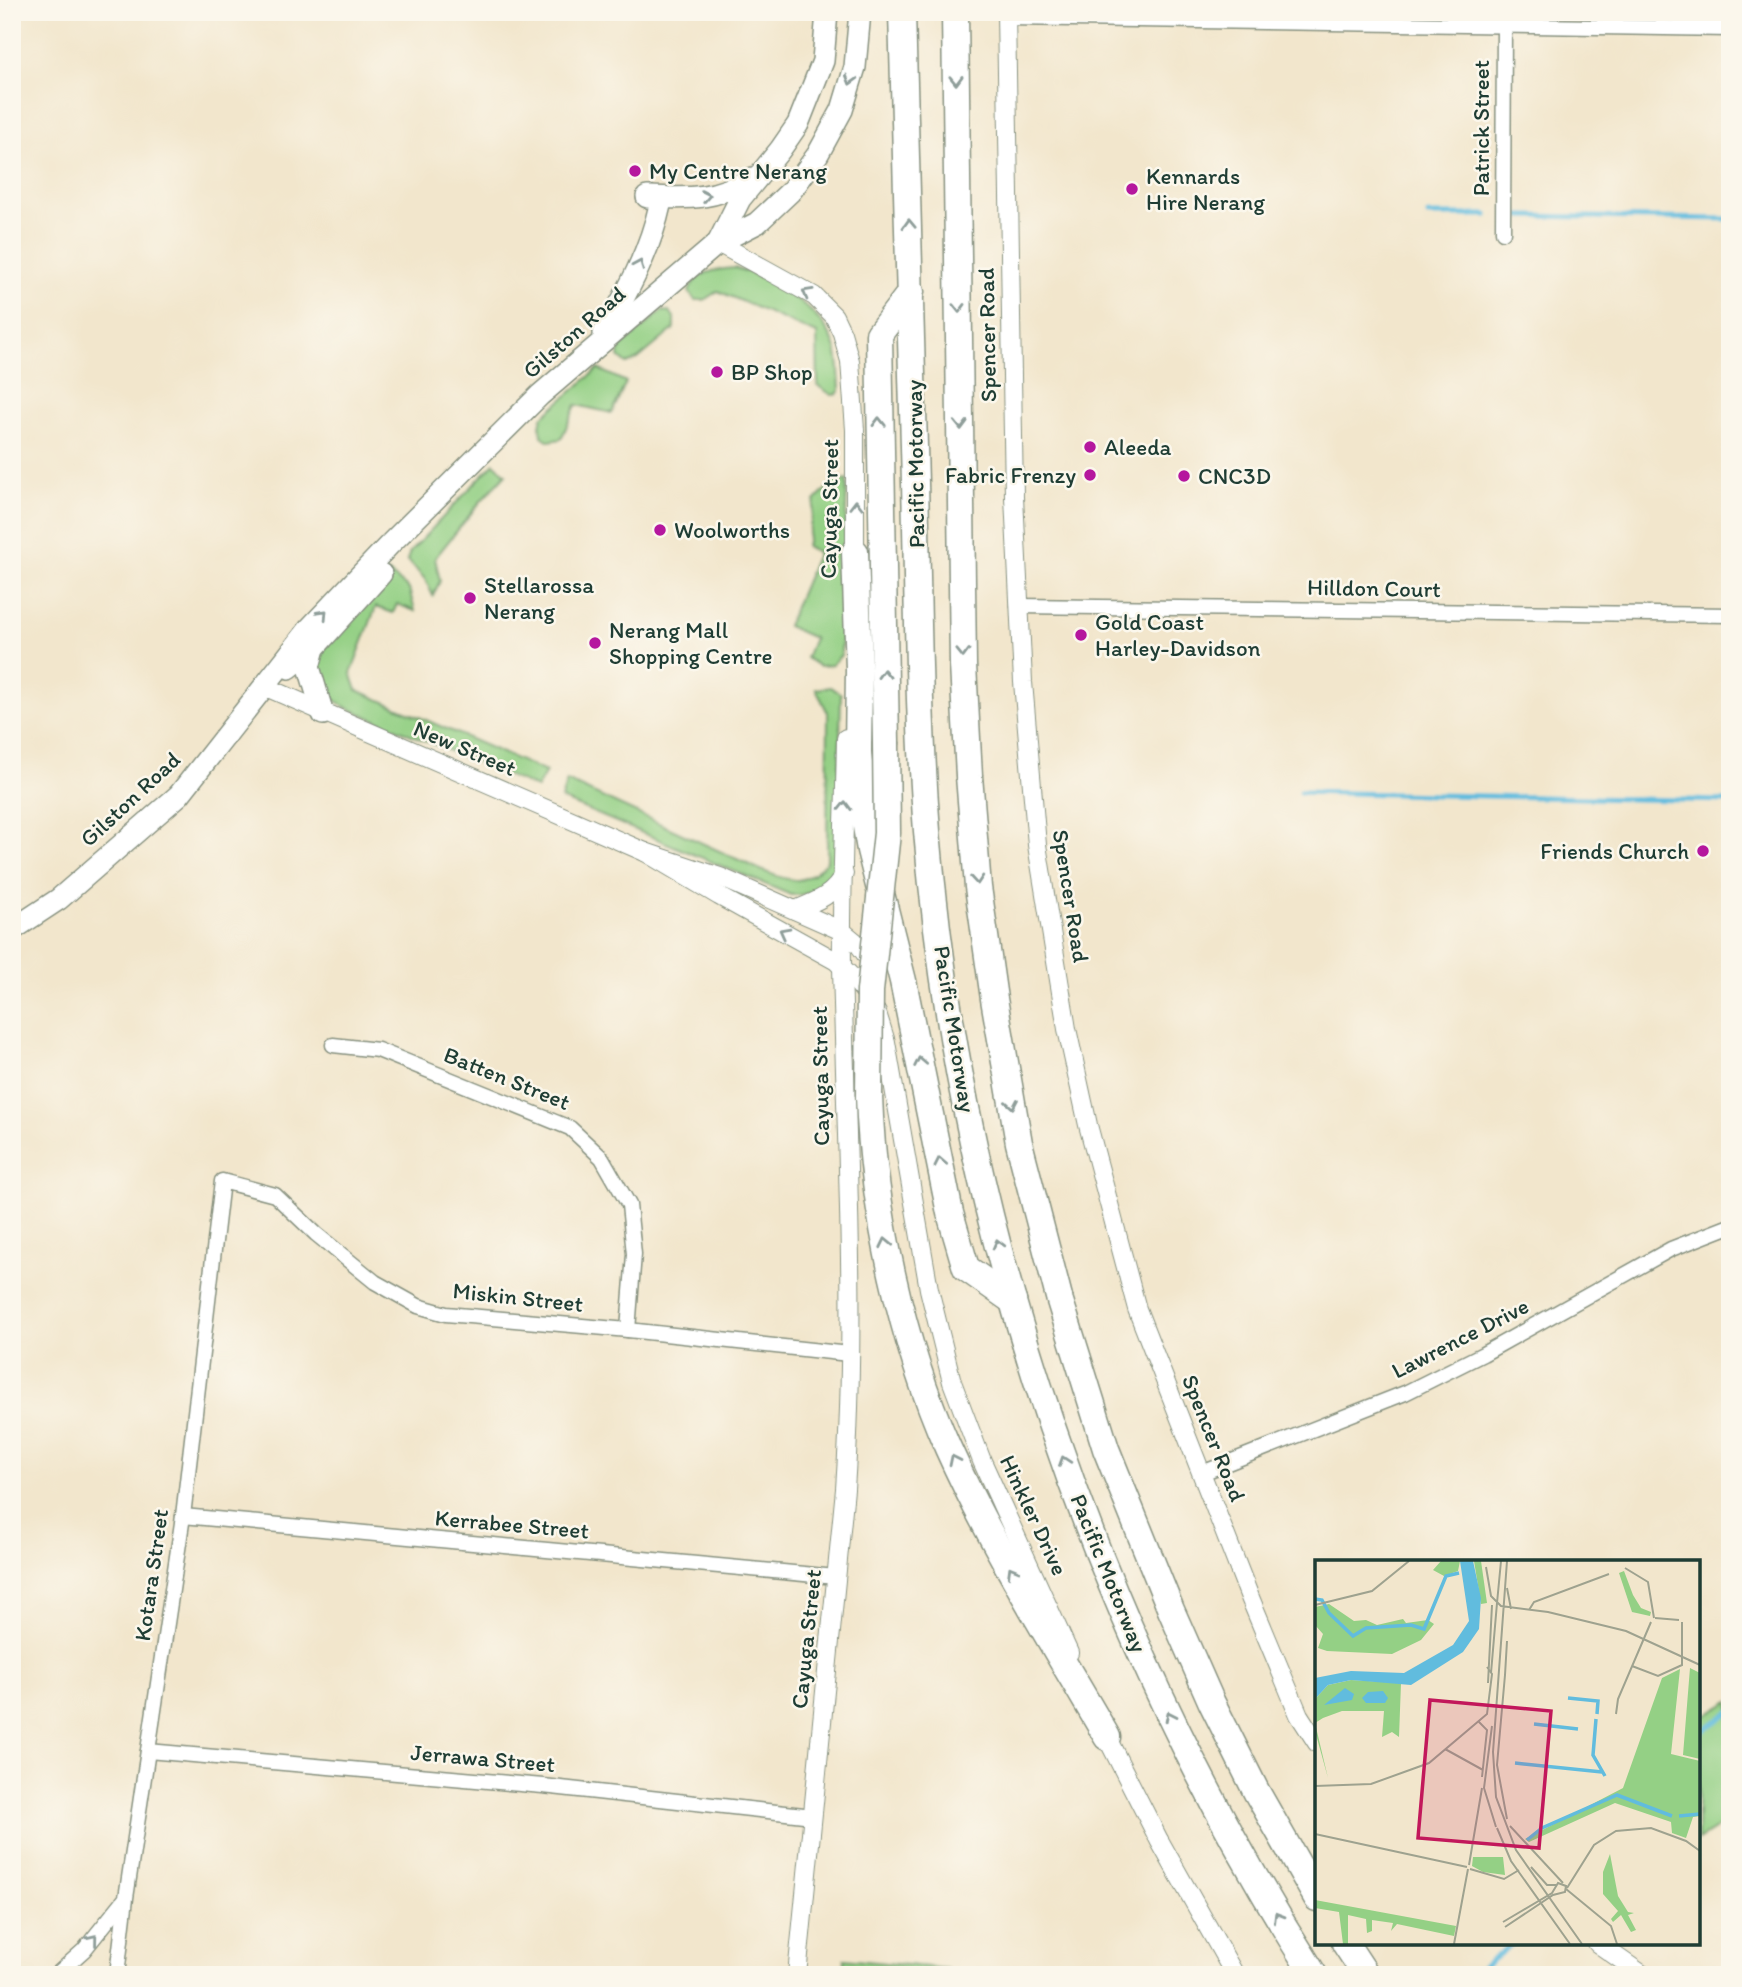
<svg xmlns="http://www.w3.org/2000/svg" width="1742" height="1987" viewBox="0 0 1742 1987" font-family="Itim,sans-serif">
	<style>
		.green { fill: #94d085; stroke: #5a865c; stroke-width: 2 }
		.lines { fill: none; stroke-linecap: round; stroke-linejoin: round }
		.stream { stroke: #61bcde; stroke-width: 5 }
		.minor-casing { stroke: #889280; stroke-width: 17 }
		.tertiary-casing { stroke: #889280; stroke-width: 20 }
		.secondary-casing { stroke: #889280; stroke-width: 24 }
		.motorway-casing { stroke: #889280; stroke-width: 29 }
		.minor { stroke: #fff; stroke-width: 14 }
		.tertiary { stroke: #fff; stroke-width: 18 }
		.secondary { stroke: #fff; stroke-width: 21 }
		.motorway { stroke: #fff; stroke-width: 26 }
		.motorway-bridge-casing { stroke: #889280; stroke-width: 29; stroke-linecap: butt }
		.motorway-bridge { stroke: #fff; stroke-width: 26 }
		.oneway { stroke: #8f9e9a }
		.poi-dot { fill: #b5179e; stroke: #fbf7ec; stroke-width: 2.5 }
		.labels { text-anchor: middle; stroke-width: 5; stroke-linejoin: round; paint-order: stroke }
		.street-label { font-size: 23px; fill: #1f3d34; stroke: #fbf7ec }
		.poi-label { font-size: 23px; fill: #1f3d34; stroke: #fbf7ec; text-anchor: start }
		.inset-river { fill: none; stroke: #61bcde; stroke-width: 3.5 }
		.inset-road { fill: none; stroke: #9ea28f; stroke-width: 2 }
		.view { fill: #c2185b; fill-opacity: 0.15; stroke: #c2185b; stroke-width: 3.5 }
		.inset-edge { fill: none; stroke: #1f3d34; stroke-width: 3.5 }
	</style>
	<rect width="100%" height="100%" fill="#fbf7ec"/>
	<filter id="ink" filterUnits="userSpaceOnUse"><feTurbulence type="fractalNoise" baseFrequency=".0143" numOctaves="2"/><feDisplacementMap in="SourceGraphic" scale="14" xChannelSelector="R" yChannelSelector="G"/><feConvolveMatrix kernelMatrix="1 2 1 2 8 2 1 2 1" color-interpolation-filters="sRGB"/></filter>
	<filter id="wash" filterUnits="userSpaceOnUse"><feTurbulence type="fractalNoise" baseFrequency=".00686" numOctaves="4" result="noise"/><feDisplacementMap in="SourceGraphic" scale="28" xChannelSelector="R" yChannelSelector="G"/><feGaussianBlur stdDeviation="1.57" result="paint"/><feColorMatrix in="noise" values="0 0 0 0 0 0 0 0 0 0 0 0 0 0 0 0 0 1.4 0 .05"/><feComposite in="paint" operator="in"/></filter>
	<g filter="url(#wash)">
		<rect width="100%" height="100%" fill="#f2e6cc"/>
		<g class="green">
			<path d="M735,268C774,279 820,308 835,346C840,359 839,377 840,390L837,394L832,395L818,386L817,334L718,291L704,300H695L689,292C694,272 717,269 735,268Z"/>
			<path d="M662,311L670,312L674,317V329L638,359L627,364L619,357L620,348Z"/>
			<path d="M598,369L626,382L612,413L576,405L561,439L549,441L542,436L540,426L542,417Z"/>
			<path d="M494,463L506,474L481,501L435,558L440,581L433,596L425,579L407,560L410,552Z"/>
			<path d="M847,480L841,655L832,665L819,666L806,658L814,638L787,626L818,552L806,547L815,501L834,481Z"/>
			<path d="M389,573L409,589L415,611L397,604L393,613L376,607L351,673L357,690L546,772L537,788L343,706C301,676 320,648 349,617C362,603 376,588 389,573Z"/>
			<path d="M831,687L841,694L837,863C829,887 816,895 791,895L561,799L567,781L763,871C794,882 803,887 827,861L828,713L816,689Z"/>
			<path d="M1730,1701V1820L1698,1840V1720Z"/>
			<path d="M844,1959L947,1969L946,1975H843Z"/>
		</g>
		<g class="lines">
			<g class="stream">
				<path d="M1428,215H1487"/>
				<path d="M1520,216L1730,219"/>
				<path d="M1300,792L1730,801"/>
				<path d="M1698,1734L1730,1711"/>
				<path d="M1473,1975L1513,1943"/>
			</g>
		</g>
	</g>
	<g filter="url(#ink)">
		<g class="lines">
			<g class="minor-casing">
				<g id="minor">
					<path d="M1006,18L1730,29"/>
					<path d="M1503,232L1504,25"/>
					<path d="M1018,606L1730,615"/>
					<path d="M333,1045L378,1050L570,1128L602,1158L629,1205L634,1254L628,1330"/>
					<path d="M1202,1473L1405,1393L1483,1354L1671,1249L1730,1226"/>
					<path d="M183,1516L836,1577"/>
					<path d="M148,1751L543,1786L813,1816"/>
					<path d="M56,1975L84,1950L125,1899"/>
					<path d="M117,1975L126,1898L183,1516L222,1181L275,1195L316,1234L375,1282L418,1306L446,1314L628,1330L849,1354"/>
				</g>
			</g>
			<g class="tertiary-casing">
				<g id="tertiary">
					<path d="M1006,12L1014,497L1023,682L1037,845L1067,1029L1088,1125L1137,1309L1251,1600L1299,1715L1317,1743"/>
					<path d="M718,243L814,296L834,316L842,333L850,361L855,430V560"/>
					<path d="M266,687L645,852L720,877L842,931L859,945L874,966"/>
					<path d="M645,852L719,896L836,961L855,980L866,994L877,1013L886,1042L929,1289L952,1382L982,1461L1069,1653"/>
					<path d="M795,910C815,902 835,895 844,874"/>
					<path d="M1103,1730L1159,1840L1235,1975"/>
					<path d="M1597,1943L1643,1975"/>
					<path d="M797,1975L845,1489C857,1315 846,1140 842,966C841,890 845,814 846,738"/>
				</g>
			</g>
			<g class="secondary-casing">
				<g id="secondary">
					<path d="M647,197C692,199 712,200 753,178"/>
					<path d="M718,243L740,199L780,150L798,124L823,61L827,12"/>
					<path d="M604,333C627,293 650,251 660,205"/>
					<path d="M314,648L309,667L323,714"/>
					<path d="M289,668L314,648L381,574"/>
					<path d="M12,930L59,899L179,795L310,628L390,544L540,395L718,243L757,223L791,191L818,154L842,110L855,67L860,12"/>
				</g>
			</g>
			<g class="motorway-casing">
				<g id="motorway">
					<path d="M902,12C907,169 912,326 915,483C918,599 918,715 927,831C960,1233 1098,1635 1314,1975"/>
					<path d="M955,12L963,665L969,776L978,887L994,999L1019,1143L1060,1301L1106,1449L1171,1610L1212,1703L1256,1791L1317,1898"/>
					<path d="M855,552L859,669L858,752L863,808L870,850L903,981L950,1213L966,1268L1013,1301"/>
					<path d="M886,742L879,334L911,292"/>
					<path d="M869,1096C873,1211 901,1342 948,1448C993,1548 1052,1642 1107,1737"/>
					<path d="M1345,1943L1366,1975"/>
				</g>
			</g>
			<use href="#minor" class="minor"/>
			<use href="#tertiary" class="tertiary"/>
			<use href="#secondary" class="secondary"/>
			<use href="#motorway" class="motorway"/>
			<g class="motorway-bridge-casing">
				<path id="motorway-bridge" d="M869,1096L870,991L887,833L886,742"/>
			</g>
			<use href="#motorway-bridge" class="motorway-bridge"/>
		</g>
		<defs><path id="oneway-chevron" d="M-2-3.5L2.5 0L-2 3.5" fill="none" stroke-width="1.6" stroke-linecap="round" stroke-linejoin="round" transform="scale(1.75)"/></defs>
		<g class="oneway">
			<use href="#oneway-chevron" transform="translate(851 80) rotate(106)"/>
			<use href="#oneway-chevron" transform="translate(956 80) rotate(89)"/>
			<use href="#oneway-chevron" transform="translate(706 196) rotate(-11)"/>
			<use href="#oneway-chevron" transform="translate(909 224) rotate(-92)"/>
			<use href="#oneway-chevron" transform="translate(639 265) rotate(-66)"/>
			<use href="#oneway-chevron" transform="translate(807 293) rotate(-150)"/>
			<use href="#oneway-chevron" transform="translate(959 308) rotate(89)"/>
			<use href="#oneway-chevron" transform="translate(879 422) rotate(-91)"/>
			<use href="#oneway-chevron" transform="translate(961 425) rotate(89)"/>
			<use href="#oneway-chevron" transform="translate(856 505) rotate(-90)"/>
			<use href="#oneway-chevron" transform="translate(323 614) rotate(-47)"/>
			<use href="#oneway-chevron" transform="translate(963 653) rotate(89)"/>
			<use href="#oneway-chevron" transform="translate(884 674) rotate(-91)"/>
			<use href="#oneway-chevron" transform="translate(845 806) rotate(-89)"/>
			<use href="#oneway-chevron" transform="translate(977 880) rotate(85)"/>
			<use href="#oneway-chevron" transform="translate(784 932) rotate(-152)"/>
			<use href="#oneway-chevron" transform="translate(920 1062) rotate(-101)"/>
			<use href="#oneway-chevron" transform="translate(1012 1104) rotate(80)"/>
			<use href="#oneway-chevron" transform="translate(940 1162) rotate(-101)"/>
			<use href="#oneway-chevron" transform="translate(886 1243) rotate(-102)"/>
			<use href="#oneway-chevron" transform="translate(998 1244) rotate(-105)"/>
			<use href="#oneway-chevron" transform="translate(954 1460) rotate(-116)"/>
			<use href="#oneway-chevron" transform="translate(1064 1461) rotate(-109)"/>
			<use href="#oneway-chevron" transform="translate(1012 1571) rotate(-120)"/>
			<use href="#oneway-chevron" transform="translate(1170 1716) rotate(-116)"/>
			<use href="#oneway-chevron" transform="translate(1278 1917) rotate(-121)"/>
			<use href="#oneway-chevron" transform="translate(93 1939) rotate(-51)"/>
		</g>
	</g>
	<g class="poi-dot">
		<circle cx="635" cy="171" r="7"/>
		<circle cx="1132" cy="189" r="7"/>
		<circle cx="717" cy="372" r="7"/>
		<circle cx="1090" cy="447" r="7"/>
		<circle cx="1090" cy="475" r="7"/>
		<circle cx="1184" cy="476" r="7"/>
		<circle cx="660" cy="530" r="7"/>
		<circle cx="470" cy="598" r="7"/>
		<circle cx="1081" cy="635" r="7"/>
		<circle cx="595" cy="643" r="7"/>
		<circle cx="1703" cy="851" r="7"/>
	</g>
	<g class="labels">
		<g class="street-label">
			<text transform="translate(1481 128) rotate(-90)" y="8">Patrick Street</text>
			<text transform="translate(574 332) rotate(-41)" y="8">Gilston Road</text>
			<text transform="translate(987 335) rotate(-91)" y="8">Spencer Road</text>
			<text transform="translate(915 464) rotate(-91)" y="8">Pacific Motorway</text>
			<text transform="translate(829 509) rotate(-89)" y="8">Cayuga Street</text>
			<text transform="translate(1374 588) rotate(1)" y="8">Hilldon Court</text>
			<text transform="translate(465 748) rotate(23)" y="8">New Street</text>
			<text transform="translate(130 799) rotate(-43)" y="8">Gilston Road</text>
			<text transform="translate(1071 896) rotate(81)" y="8">Spencer Road</text>
			<text transform="translate(955 1029) rotate(81)" y="8">Pacific Motorway</text>
			<text transform="translate(820 1076) rotate(-91)" y="8">Cayuga Street</text>
			<text transform="translate(507 1078) rotate(22)" y="8">Batten Street</text>
			<text transform="translate(518 1297) rotate(6)" y="8">Miskin Street</text>
			<text transform="translate(1460 1338) rotate(-27)" y="8">Lawrence Drive</text>
			<text transform="translate(1214 1438) rotate(68)" y="8">Spencer Road</text>
			<text transform="translate(1034 1515) rotate(65)" y="8">Hinkler Drive</text>
			<text transform="translate(512 1524) rotate(5)" y="8">Kerrabee Street</text>
			<text transform="translate(1109 1573) rotate(68)" y="8">Pacific Motorway</text>
			<text transform="translate(151 1575) rotate(-82)" y="8">Kotara Street</text>
			<text transform="translate(806 1639) rotate(-84)" y="8">Cayuga Street</text>
			<text transform="translate(483 1758) rotate(5)" y="8">Jerrawa Street</text>
		</g>
		<g class="poi-label">
			<text x="649" y="179">My Centre Nerang</text>
			<text x="1146" y="184">Kennards<tspan x="1146" dy="26">Hire Nerang</tspan></text>
			<text x="731" y="380">BP Shop</text>
			<text x="1104" y="455">Aleeda</text>
			<text x="1076" y="483" text-anchor="end">Fabric Frenzy</text>
			<text x="1198" y="484">CNC3D</text>
			<text x="674" y="538">Woolworths</text>
			<text x="484" y="593">Stellarossa<tspan x="484" dy="26">Nerang</tspan></text>
			<text x="1095" y="630">Gold Coast<tspan x="1095" dy="26">Harley-Davidson</tspan></text>
			<text x="609" y="638">Nerang Mall<tspan x="609" dy="26">Shopping Centre</tspan></text>
			<text x="1689" y="859" text-anchor="end">Friends Church</text>
		</g>
	</g>
	<g transform="translate(1315 1560)">
		<rect width="385" height="385" fill="#f2e6cc"/>
		<path d="M126,1H145L143,11L129,16L118,10ZM159,1H166L172,43L166,44ZM309,11L318,35L326,48L336,52L335,56L317,52L304,13ZM14,44L39,61L51,60L62,65L88,59L91,63L113,60L119,64L106,80L77,94L12,91L3,88L8,74L0,65V47ZM375,108L385,113V199L368,195ZM365,109L356,194L385,201V256L378,257L371,278L357,273L356,262L300,243L214,282L210,279L308,228L347,118ZM36,120L86,123L84,177L77,172L67,177L69,151H27L8,158L0,163L13,218L0,171V139L13,125ZM295,294L303,336L313,352L319,353L313,355L321,370L316,372L306,355L298,362L296,359L303,351L288,334V312ZM158,297H188L190,315L168,312L157,306ZM0,340L141,366L139,376L82,364L76,371L78,363L57,360V371L52,373L51,359L33,355V384H28L24,352L0,348Z" fill="#94d085"/>
		<path d="M145,1H158L166,38L164,69L148,92L96,125L36,120L13,125L0,139V118L36,111L89,113L138,85L154,61ZM30,128L39,134L37,140L9,145ZM68,131L73,138L70,143H51L47,138L53,132Z" fill="#61bcde"/>
		<path class="inset-river" d="M0,39L7,40L14,53L38,76L51,68L96,65L109,69L131,16L144,13M253,138L283,141L282,154M281,159L278,195L290,216M219,164L263,169M200,203L287,212M364,256L385,254M212,280L227,268L302,235L357,256"/>
		<path class="inset-road" d="M192,1L178,192L181,237L201,290L267,384M171,7L176,36L186,46L233,52L311,71L385,105M310,8L333,22L339,58M192,28L196,49M182,43L186,1M0,45L57,31L94,1M214,50L219,42L294,14M340,58L364,60M317,106L343,116L367,105V62M176,113L182,43M190,115L182,205L192,259M190,115L192,81M173,123L177,45M301,154L303,139L336,62M164,162L172,170L167,217M177,166L169,228L181,267M130,189L168,210M0,226L56,224L114,203L172,154L177,114L172,107M195,266L248,323M182,268L196,301L255,384M0,274L152,307M154,305L167,228M216,307L232,325H241M155,309L189,319L204,310M252,328L279,285L301,271L336,268L371,281L385,291M251,329L296,366L302,384M188,362L237,333L243,323L251,326L250,332L238,335L190,367M139,384L153,309"/>
		<path class="view" d="M115,140L236,151L224,288L103,278Z"/>
		<rect width="385" height="385" class="inset-edge"/>
	</g>
	<rect width="1742" height="1987" fill="none" stroke="#fbf7ec" stroke-width="42"/>
</svg>
